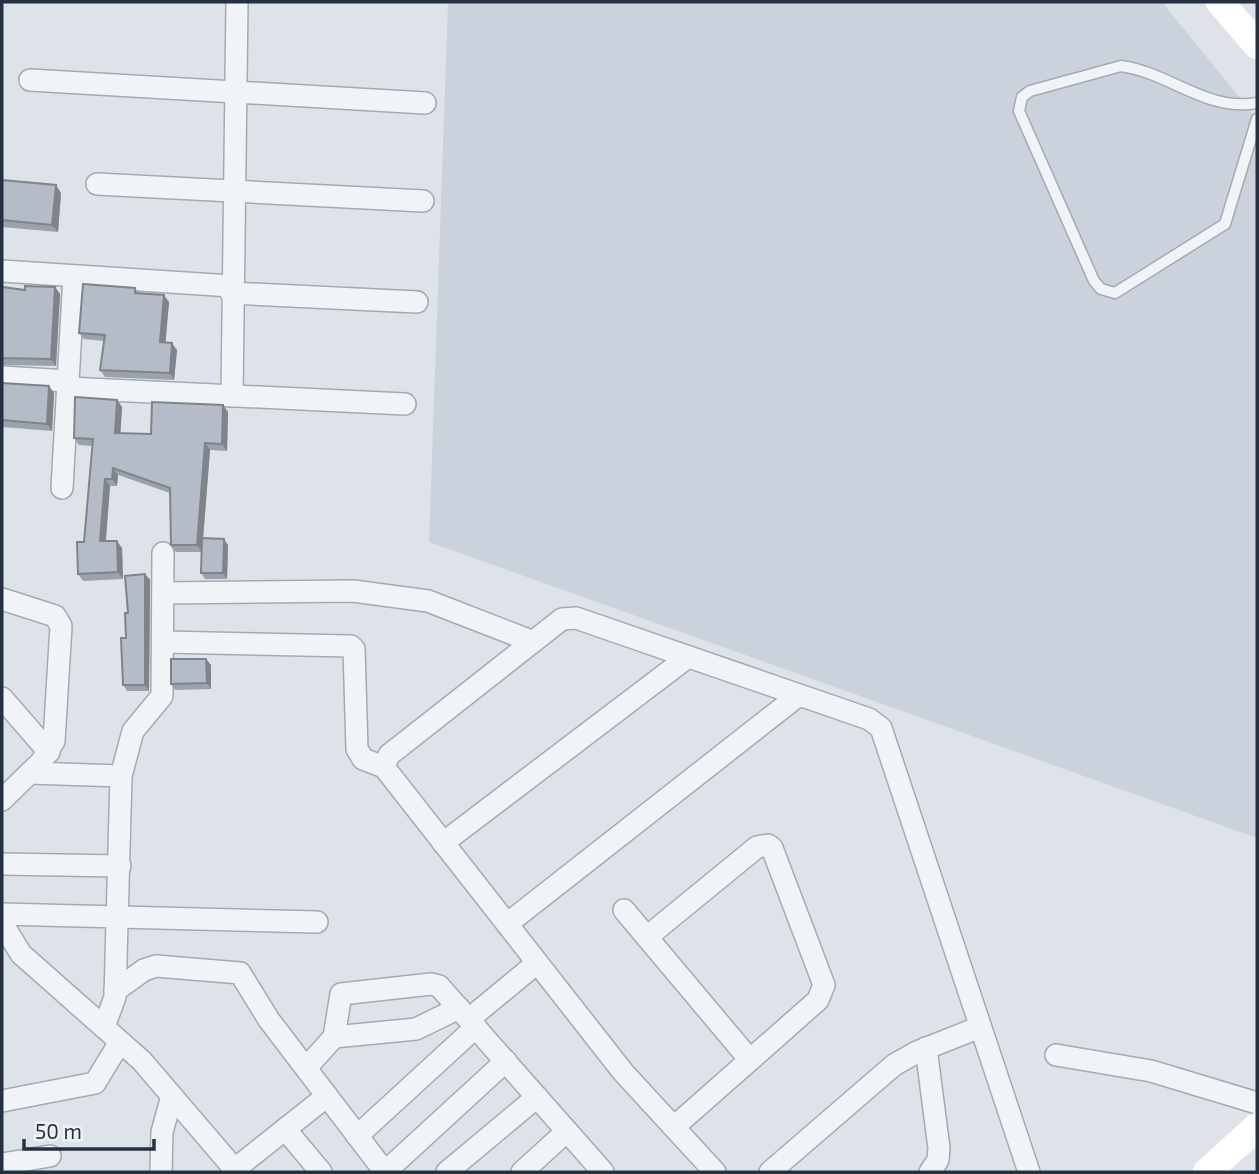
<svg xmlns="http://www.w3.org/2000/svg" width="1259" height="1174" viewBox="0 0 1259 1174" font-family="'Exo 2',sans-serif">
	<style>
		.built { fill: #ccd2dc }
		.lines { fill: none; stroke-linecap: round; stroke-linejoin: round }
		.lane-casing { stroke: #a3aab4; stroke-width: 13 }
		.street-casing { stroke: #a3aab4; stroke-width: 24 }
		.lane { stroke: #f1f4f7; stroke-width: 10 }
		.street { stroke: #f1f4f7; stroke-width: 21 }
		.secondary { stroke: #fff; stroke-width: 28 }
		.wall { fill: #9ca2ab }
		.shaded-wall { fill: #7f848b }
		.building { fill: #b5bcc7; stroke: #7f848b; stroke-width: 2 }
	</style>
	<rect width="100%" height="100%" fill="#dee3e9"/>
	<path class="built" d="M448,2H1162L1257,119V838L429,542Z"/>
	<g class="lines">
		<g class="lane-casing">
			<path id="lane" d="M1257,103C1206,112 1171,73 1121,66L1030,91L1022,97L1019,111L1094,281L1101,289L1115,293L1225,224L1257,119"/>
		</g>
		<g class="street-casing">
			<g id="street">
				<path d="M30,80L425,103"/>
				<path d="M97,184L423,201"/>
				<path d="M2,271L231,286"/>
				<path d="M231,293L417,302"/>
				<path d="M2,377L68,381"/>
				<path d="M68,388L405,404"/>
				<path d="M232,396L237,2"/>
				<path d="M62,488L74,276"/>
				<path d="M163,593L353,591L428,601L531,641"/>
				<path d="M2,599L55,616L61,626L54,741L41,762L2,800"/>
				<path d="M163,642L351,646L354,649L357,749L363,759L384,767"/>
				<path d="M2,698L49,752"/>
				<path d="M30,773L121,776"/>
				<path d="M443,843L688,657"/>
				<path d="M2,864L120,866"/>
				<path d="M624,910L750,1060"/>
				<path d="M2,914L317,922"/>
				<path d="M2,923L21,954L142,1061L237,1172"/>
				<path d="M507,924L799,695"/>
				<path d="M647,937L757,847L768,845L772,848L824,985L818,1000L674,1127"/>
				<path d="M115,991L144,970L156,966L240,973L269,1020L385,1172"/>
				<path d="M469,1019L537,963"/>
				<path d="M104,1027L115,997L121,776L133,731L162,696L163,553"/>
				<path d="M334,1037L416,1029L459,1008"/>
				<path d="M926,1048L939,1148L938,1160L930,1172"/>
				<path d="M1056,1055L1151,1071L1257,1103"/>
				<path d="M306,1068L334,1037L341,994L431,984L439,986L603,1172"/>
				<path d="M2,1101L95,1083L120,1042"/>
				<path d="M285,1129L321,1172"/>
				<path d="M357,1136L476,1027"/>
				<path d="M2,1164L50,1156"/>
				<path d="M235,1169L327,1096"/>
				<path d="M161,1172L162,1132L172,1096"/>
				<path d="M385,1172L506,1061"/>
				<path d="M447,1172L537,1097"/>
				<path d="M522,1172L567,1131"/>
				<path d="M715,1172L623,1072L384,767L389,755L562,619L576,618L869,719L881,728L1029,1172"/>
				<path d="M770,1172L894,1065L917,1052L980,1027"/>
			</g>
		</g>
		<use href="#lane" class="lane"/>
		<use href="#street" class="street"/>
		<g class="secondary">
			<path d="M1220,2L1257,45"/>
			<path d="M1207,1172L1257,1127"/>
		</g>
	</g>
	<g class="wall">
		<path d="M2,180L61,193L58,232L2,227Z"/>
		<path d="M2,287L25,290L55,287L60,294L56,366L2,365Z"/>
		<path d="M135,288L139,293L169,302L165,342L177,350L174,380L105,377L100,370L104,341L84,339L79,333Z"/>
		<path d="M2,383L54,393L52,431L2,427Z"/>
		<path d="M117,400L122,407L120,434H151L223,405L228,412L227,451L210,450L203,538L228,545L227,579H205L201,573L202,552H176L171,545L170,493L118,475L117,486H110L106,541L122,548L123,579L83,581L78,574L84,542L92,446L79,445L74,438Z"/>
		<path d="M145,574L150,580L149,691H127L123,685L128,613Z"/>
		<path d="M206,659L211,665V689L175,690L171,684Z"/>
	</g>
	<g class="shaded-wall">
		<path d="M56,185L61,193L58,232L52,225Z"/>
		<path d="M55,287L60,294L56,366L51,359Z"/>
		<path d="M164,295L169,302L165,349L160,342Z"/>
		<path d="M172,343L177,350L174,380L170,373Z"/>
		<path d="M49,386L54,393L52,431L47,424Z"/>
		<path d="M117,400L122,407L120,441L115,433Z"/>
		<path d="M223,405L228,412L227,451L222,444Z"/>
		<path d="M205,443L210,450L202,552L197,545Z"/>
		<path d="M113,468L118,475L117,486L112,479Z"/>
		<path d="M105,479L110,486L105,548L100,541Z"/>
		<path d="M224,539L228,545L227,579L223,573Z"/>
		<path d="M117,541L122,548L123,579L118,572Z"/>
		<path d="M145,574L150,580L149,691L145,685Z"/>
		<path d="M206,659L211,665V689L207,683Z"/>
	</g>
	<g class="building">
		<path d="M2,180L56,185L52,225L2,220Z"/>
		<path d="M83,284L135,288V293L164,295L160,342L172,343L170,373L100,370L105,335L79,333Z"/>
		<path d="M25,286L55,287L51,359L2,358V287L25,290Z"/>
		<path d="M2,383L49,386L47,424L2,420Z"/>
		<path d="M75,397L117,400L115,433L151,434L152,402L223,405L222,444L205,443L197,545H171L170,488L113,468L112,479H105L100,541H117L118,572L78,574L77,542H84L93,439L74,438Z"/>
		<path d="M202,538L224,539L223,573H201Z"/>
		<path d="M145,574V685H123L121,638H126L125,613H128L125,576Z"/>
		<path d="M171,659H206L207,683L171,684Z"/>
	</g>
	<rect width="1259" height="1174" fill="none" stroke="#253142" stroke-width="7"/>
	<path d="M24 1139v10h130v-10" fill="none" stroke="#253142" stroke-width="3.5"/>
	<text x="35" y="1139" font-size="21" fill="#253142" stroke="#eef2f7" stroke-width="5" paint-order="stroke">50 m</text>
</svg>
